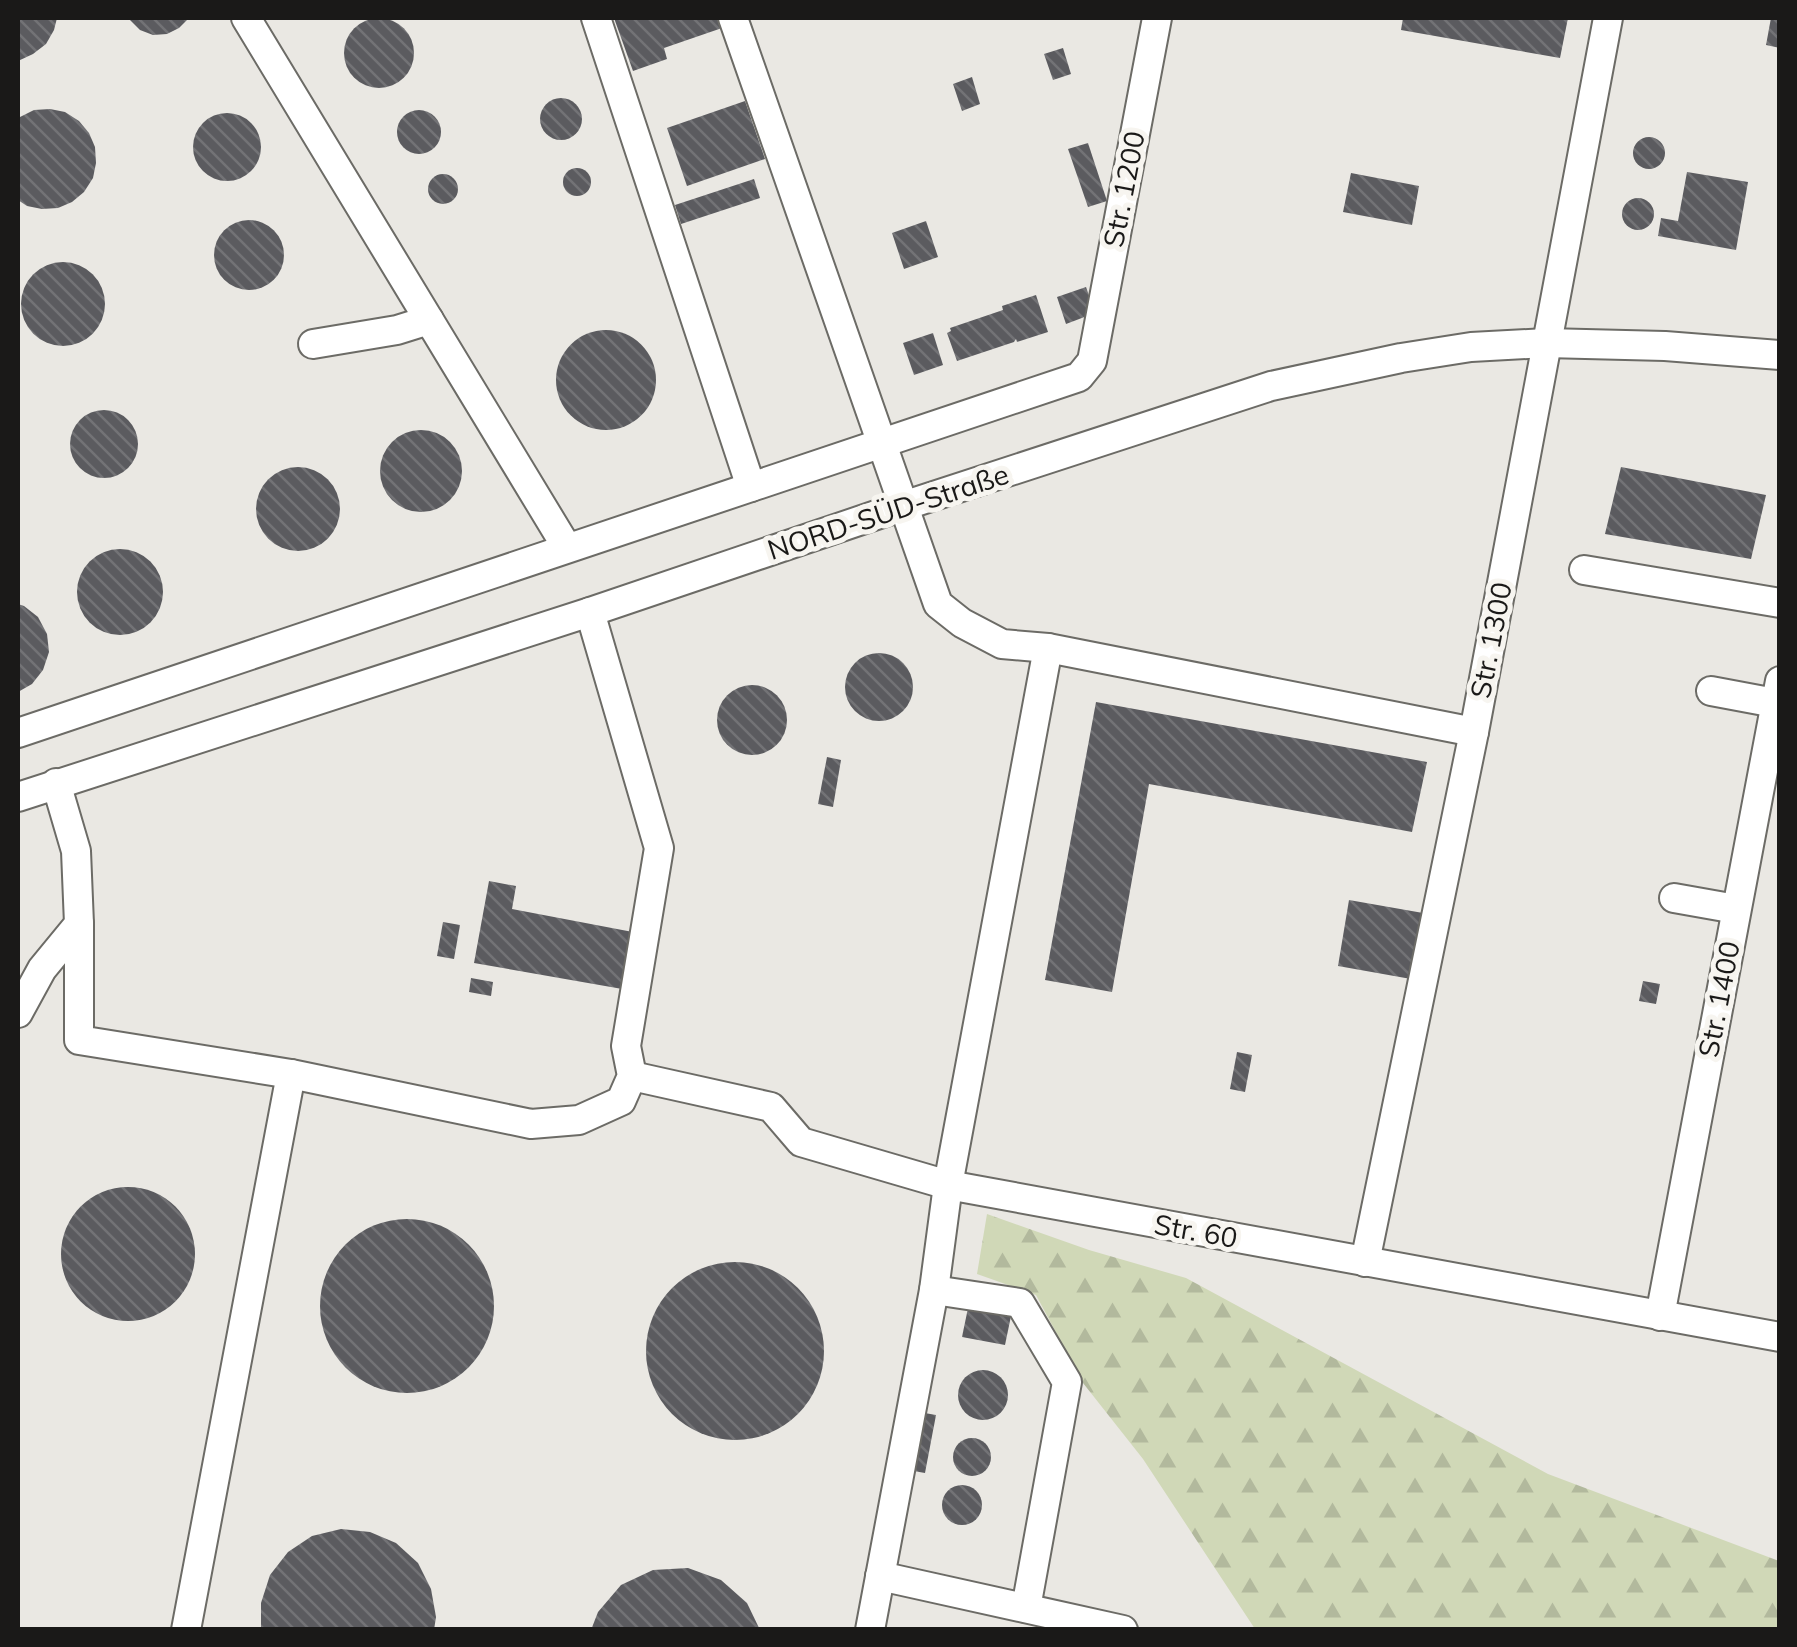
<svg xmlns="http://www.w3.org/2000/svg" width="1797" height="1647" viewBox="0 0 1797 1647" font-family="Mulish,sans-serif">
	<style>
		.forest { fill: url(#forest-firs) }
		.building { fill: url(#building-back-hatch) }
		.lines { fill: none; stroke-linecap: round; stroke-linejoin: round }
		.minor-casing { stroke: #6c6b66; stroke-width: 32 }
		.minor { stroke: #fff; stroke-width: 28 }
		.labels { text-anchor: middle; stroke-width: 10; stroke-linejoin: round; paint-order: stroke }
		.street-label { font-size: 28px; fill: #1a1918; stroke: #f7f5f0 }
	</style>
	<defs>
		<pattern id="forest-firs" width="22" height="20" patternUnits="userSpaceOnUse" patternTransform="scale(2.5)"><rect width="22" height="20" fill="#d0d8b7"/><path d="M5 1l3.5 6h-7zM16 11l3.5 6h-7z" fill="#b2b99d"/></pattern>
		<pattern id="building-back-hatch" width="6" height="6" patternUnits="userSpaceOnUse" patternTransform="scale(2.5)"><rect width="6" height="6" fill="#5b5b5f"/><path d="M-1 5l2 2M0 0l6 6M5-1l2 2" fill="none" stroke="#737376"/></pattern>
	</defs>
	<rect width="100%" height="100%" fill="#eae8e3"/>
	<path class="forest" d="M987,1214L1089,1250L1186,1278L1548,1474L1779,1561V1629H1255L1143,1459L1083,1383L1036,1295L977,1274Z"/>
	<g class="building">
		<circle cx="379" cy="53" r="35"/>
		<path d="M18,18H57L54,30L46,44L33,54L18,61Z"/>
		<path d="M128,18H189L179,28L167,34L153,35L140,30Z"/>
		<path d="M614,18H719L722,28L664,48L667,59L633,71Z"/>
		<path d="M1403,18H1568L1560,58L1401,30Z"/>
		<path d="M1771,18H1780V48L1766,45Z"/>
		<path d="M1063,48L1071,74L1053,80L1044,54Z"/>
		<path d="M972,77L980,104L962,111L953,84Z"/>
		<circle cx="561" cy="119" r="21"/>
		<path d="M745,101L765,159L687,186L667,128Z"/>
		<path d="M50,109L65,112L79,121L89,133L95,147L96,163L93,178L84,192L72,202L58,208L42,209L27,206L18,200V118L34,110Z"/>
		<circle cx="419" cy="132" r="22"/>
		<circle cx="227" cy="147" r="34"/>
		<circle cx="1649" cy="153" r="16"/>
		<path d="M1088,143L1107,201L1088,207L1068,149Z"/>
		<circle cx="577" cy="182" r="14"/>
		<path d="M1687,172L1748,182L1736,250L1658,236L1661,218L1678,221Z"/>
		<path d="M1351,173L1419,186L1412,225L1343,212Z"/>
		<circle cx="443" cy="189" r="15"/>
		<path d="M754,179L760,198L681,224L675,205Z"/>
		<circle cx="1638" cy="214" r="16"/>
		<circle cx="249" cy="255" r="35"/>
		<path d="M926,221L938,257L904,269L892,233Z"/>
		<circle cx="63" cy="304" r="42"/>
		<path d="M1086,287L1095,313L1066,324L1057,297Z"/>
		<path d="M1036,295L1048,332L1017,342L1016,339L1014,342L957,361L947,333L951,331L950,328L1003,310L1002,306Z"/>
		<circle cx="606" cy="380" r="50"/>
		<path d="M933,333L943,365L914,375L903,343Z"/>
		<circle cx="104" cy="444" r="34"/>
		<circle cx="421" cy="471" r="41"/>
		<path d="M1621,467L1766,495L1751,559L1605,534Z"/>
		<circle cx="298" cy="509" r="42"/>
		<circle cx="120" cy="592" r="43"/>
		<path d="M18,604L24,606L38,617L47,634L49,652L43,670L32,684L18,692Z"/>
		<circle cx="879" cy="687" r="34"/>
		<circle cx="752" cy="720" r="35"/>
		<path d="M1096,702L1427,762L1412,832L1149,784L1112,992L1045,980Z"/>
		<path d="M827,757L841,760L833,807L818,804Z"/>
		<path d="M489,881L516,886L512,909L638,933L628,990L474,963Z"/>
		<path d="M1349,900L1423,913L1411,979L1338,966Z"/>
		<path d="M443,922L460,925L454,959L437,956Z"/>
		<path d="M471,978L493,982L491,996L469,992Z"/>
		<path d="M1643,981L1660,984L1656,1004L1639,1001Z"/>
		<path d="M1237,1052L1252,1055L1245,1092L1230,1089Z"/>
		<circle cx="128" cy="1254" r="67"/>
		<circle cx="407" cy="1306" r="87"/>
		<circle cx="735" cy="1351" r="89"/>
		<path d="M968,1308L1011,1316L1005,1345L962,1337Z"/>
		<circle cx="983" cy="1395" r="25"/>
		<path d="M919,1412L936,1415L925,1473L908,1470Z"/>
		<circle cx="972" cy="1457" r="19"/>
		<circle cx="962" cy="1505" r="20"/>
		<path d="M341,1529L370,1532L396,1543L418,1563L431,1589L436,1617L434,1630H261V1603L270,1575L288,1552L312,1536Z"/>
		<path d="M688,1568L721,1580L747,1603L760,1630H591L598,1612L621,1585L653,1570Z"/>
	</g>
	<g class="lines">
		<g class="minor-casing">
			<g id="minor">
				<path d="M246,18L566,546"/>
				<path d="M596,18L751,487"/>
				<path d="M733,18L938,604L962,623L1002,644L1048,648L1474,732"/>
				<path d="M313,344L397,330L429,320"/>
				<path d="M1584,570L1780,603"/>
				<path d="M1711,691L1775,703"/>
				<path d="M18,733C371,612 725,494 1079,377L1092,361L1157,18"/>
				<path d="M18,797L590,612L897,508L1271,386L1401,358L1471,347L1546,343L1665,346L1780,355"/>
				<path d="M1674,898L1736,909"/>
				<path d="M79,924V1040L291,1074L531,1124L579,1120L621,1101L632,1076L626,1046L659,848L590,612"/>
				<path d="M18,1013L42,969L79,924L76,851L56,783"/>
				<path d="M632,1076L771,1107L801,1142L948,1185L1780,1337"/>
				<path d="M1365,1262L1474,732L1608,18"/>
				<path d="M934,1290L1020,1303L1067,1382L1026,1608"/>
				<path d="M1660,1316L1780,681"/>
				<path d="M880,1576L1123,1630"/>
				<path d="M186,1630L291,1074"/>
				<path d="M870,1630L934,1290L948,1185L1048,648"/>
			</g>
		</g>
		<use href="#minor" class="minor"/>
	</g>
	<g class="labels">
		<g class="street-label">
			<text transform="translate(1124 189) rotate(-79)" y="10">Str. 1200</text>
			<text transform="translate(888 512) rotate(-18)" y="10">NORD-SÜD-Straße</text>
			<text transform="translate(1491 640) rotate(-79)" y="10">Str. 1300</text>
			<text transform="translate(1719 999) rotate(-79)" y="10">Str. 1400</text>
			<text transform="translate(1196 1231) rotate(10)" y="10">Str. 60</text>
		</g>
	</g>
	<rect width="1797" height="1647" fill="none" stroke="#1a1918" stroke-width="40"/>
</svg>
